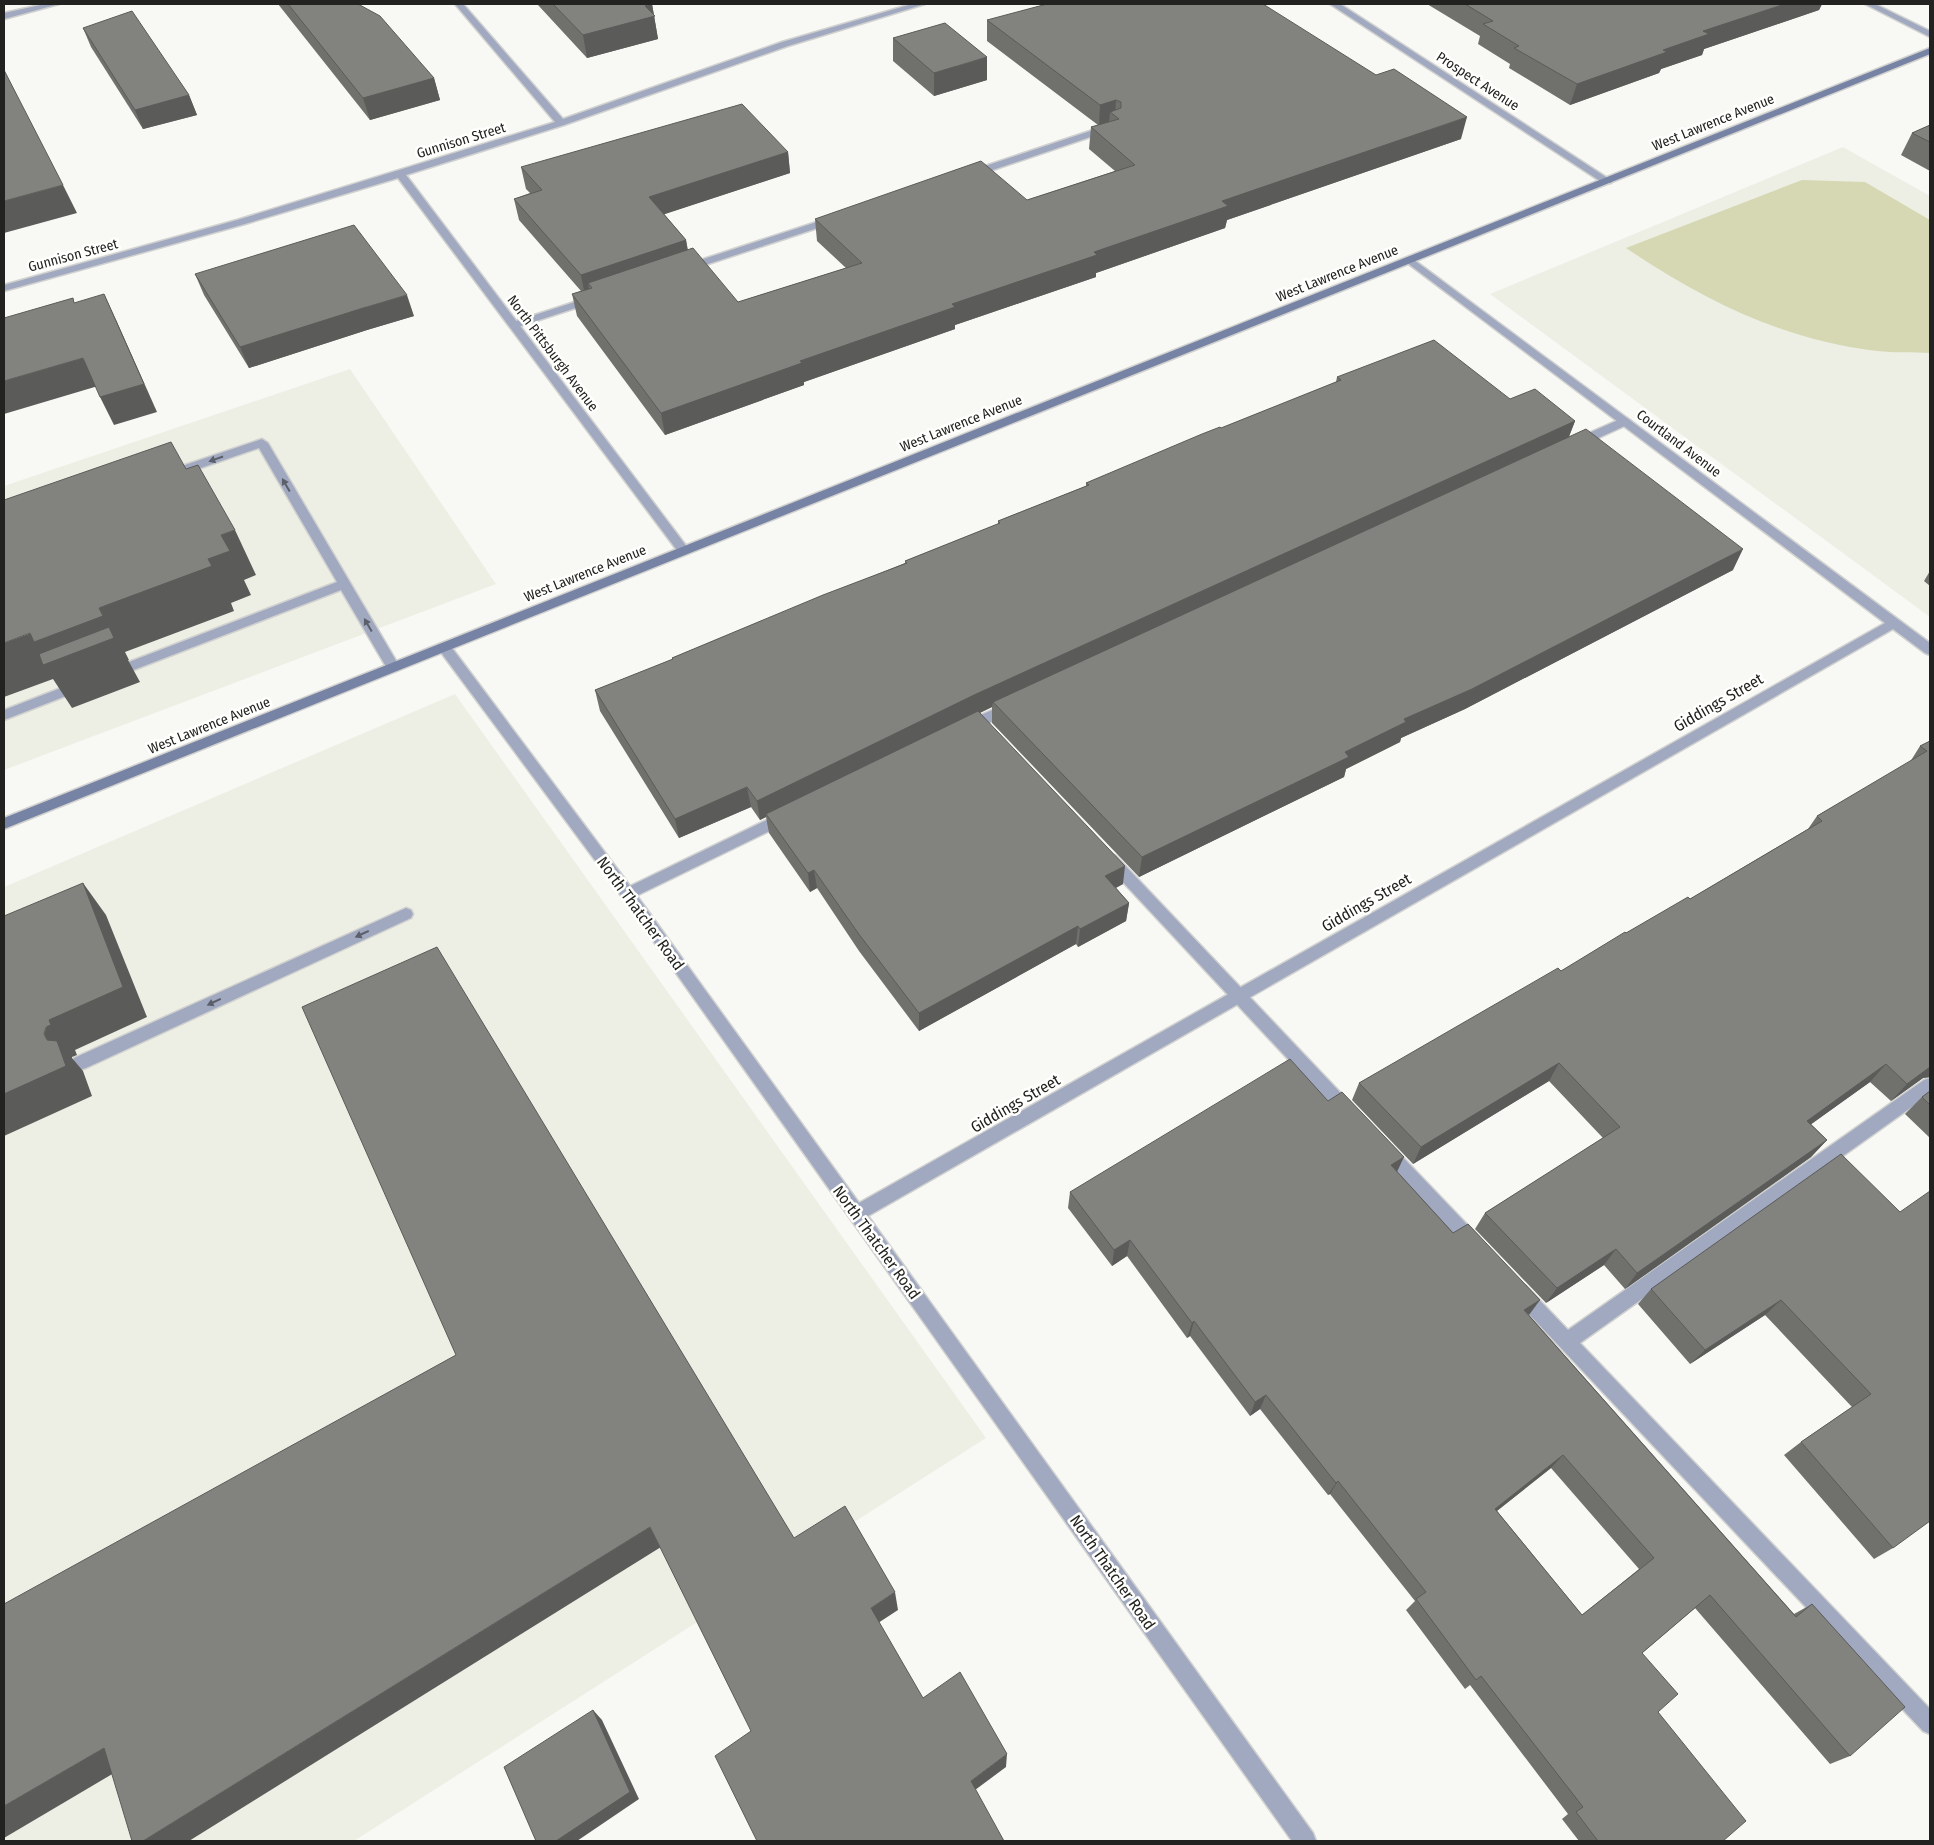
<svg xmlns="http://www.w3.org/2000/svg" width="1934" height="1845" viewBox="0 0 1934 1845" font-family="'Fira Sans Condensed',sans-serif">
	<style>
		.built { fill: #eeefe4 }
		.green { fill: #d6d7b3 }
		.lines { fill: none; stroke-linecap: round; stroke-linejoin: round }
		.lane-casing { stroke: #d1d2cf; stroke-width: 3 }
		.street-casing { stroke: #d1d2cf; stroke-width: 3 }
		.secondary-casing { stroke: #d1d2cf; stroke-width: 3 }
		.lane { fill: #a1a9c1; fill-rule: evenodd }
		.street { fill: #a1a9c1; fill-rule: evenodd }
		.secondary { fill: #7783a4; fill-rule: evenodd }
		.wall { fill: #70706d; fill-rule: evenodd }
		.shaded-wall { fill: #5b5b59 }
		.building { fill: #82827f; stroke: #5b5b59; fill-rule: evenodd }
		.oneway { fill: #5b5f69 }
		.labels { text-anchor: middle; stroke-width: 5; stroke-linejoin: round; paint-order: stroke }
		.far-street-label { font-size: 14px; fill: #222221; stroke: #fffffe }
		.street-label { font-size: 16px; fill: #222221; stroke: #fffffe }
	</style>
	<rect width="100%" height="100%" fill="#f8f9f5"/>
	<g class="built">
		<path d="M1843,147L1930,196V617L1490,294Z"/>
		<path d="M350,369L496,584L4,770V486Z"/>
		<path d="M455,694L986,1438L354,1841H4V887Z"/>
	</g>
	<path class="green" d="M1802,180L1865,182L1930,220V353C1913,352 1894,353 1877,351C1783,340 1703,300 1626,248Z"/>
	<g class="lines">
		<g class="lane-casing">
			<g id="lane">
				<path d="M1108,125L1111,126V130L975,176H967L966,174L967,172Z"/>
				<path d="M835,216L839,217V221L690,270H682L681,268L682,266Z"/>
				<path d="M593,296L597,297L598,299L597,301L518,327L514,328L509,325L510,323Z"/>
				<path d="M1625,417L1631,421L1629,424L1581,446L1577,447L1571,443L1573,440Z"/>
				<path d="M262,439L268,443L398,664L400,667L398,670H388L341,590L118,676H108L106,673L108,670L337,582L259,448L172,478L168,479L162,475L164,472Z"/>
				<path d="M79,681L84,683L86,686L84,689L4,720V710Z"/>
				<path d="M1010,702L1015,704L1017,707L1015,710L973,731H963L961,727L963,723Z"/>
				<path d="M785,811L790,813L792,817L790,821L632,898L627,900L622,898L620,894L622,890Z"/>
				<path d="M1111,854L1116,856L1353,1106L1355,1111L1353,1116L1347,1118L1341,1116L1106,864L1104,860L1106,856Z"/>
				<path d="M406,908L411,910L413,914L411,918L86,1068L80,1070L74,1068L72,1063L74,1058Z"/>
				<path d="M1930,1078V1094L1580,1343L1930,1709V1734L1923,1731L1561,1348L1514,1298L1511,1292L1514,1286L1520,1284L1526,1286L1568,1330L1924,1080Z"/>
				<path d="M1386,1144L1392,1146L1479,1237L1482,1243L1479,1249L1473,1251L1467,1249L1380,1156L1378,1151L1380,1146Z"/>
			</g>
		</g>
		<g class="street-casing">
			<g id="street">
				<path d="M45,4H59L4,19V13Z"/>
				<path d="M455,4H463L563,119L782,42L912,4H925L788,46L564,125L406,175L687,547L689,550L687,553H679L398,178L245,224L4,291V285L237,220L555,122Z"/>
				<path d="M1330,4H1340L1612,181L1611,183H1603Z"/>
				<path d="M1865,4H1875L1930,31V37Z"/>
				<path d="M1410,257L1930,643V655L1925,653L1893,629L868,1216L1313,1833L1316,1841H1292L617,890L437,647L439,644H449L627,882L859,1203L1885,623L1406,262L1405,260L1406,258Z"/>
			</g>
		</g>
		<g class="secondary-casing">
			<path id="secondary" d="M1930,48V54L4,829V818Z"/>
		</g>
		<use href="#lane" class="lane"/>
		<use href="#street" class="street"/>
		<use href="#secondary" class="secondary"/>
	</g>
	<g class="wall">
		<path d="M278,4H358L434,78L440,100L370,120Z"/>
		<path d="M537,4H652L658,39L587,58L538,5Z"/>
		<path d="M1427,4H1822L1819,10L1704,49L1702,55L1661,69L1659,73L1570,105L1509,68L1510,64L1478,44L1480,36Z"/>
		<path d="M987,20L1461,139L1227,220L1225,228L1096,273V277L955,325V329L804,382V385L665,435L577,316L572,294L581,291L519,220L514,199L530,193L526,189L521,167L788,152L790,173L664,214L686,240L688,250L738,302L846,268L817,241L815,219L1027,200L1115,171L1089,149L1091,127L1098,125L987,41Z"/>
		<path d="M83,28L189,95L197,115L143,129L91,47Z"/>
		<path d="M893,38L987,80L934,96L893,61Z"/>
		<path d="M1930,125V171L1901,155L1912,133Z"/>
		<path d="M195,274L414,316L367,330L249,368L204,295Z"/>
		<path d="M1337,377L1510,399L1575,421L1569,436L1733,570L1465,709L1401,738L1400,742L1346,769L1344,777L1139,877L992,723V707L980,713L1123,884L1116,888L1129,903L1126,921L1078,947L1076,944L919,1031L859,951L817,888L810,892L769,833L766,817L760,820L751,807L679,838L600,711L595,690L672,660V658L905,563V561L998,524V521L1086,486V483L1336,382Z"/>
		<path d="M1930,571V586L1924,581Z"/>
		<path d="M1930,741V1077L1923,1078L1891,1101L1870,1082L1811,1124L1827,1140L1811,1157L1625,1289L1604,1265L1546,1303L1475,1229L1485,1213L1603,1138L1549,1081L1413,1164L1352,1100L1359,1083L1561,971L1626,933L1690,899L1808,829L1817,816L1910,762L1920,746Z"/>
		<path d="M1930,1091V1138L1905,1114L1922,1097Z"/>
		<path d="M1328,1101L1397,1172L1529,1315L1794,1614L1812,1604L1850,1756L1830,1764L1695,1608L1642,1653L1658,1712L1723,1841H1579L1562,1819L1568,1814L1470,1685L1465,1689L1406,1610L1415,1601L1330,1494L1328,1495L1260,1409L1250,1416L1190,1336L1187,1338L1127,1256L1112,1266L1068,1208L1070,1192ZM1551,1468L1639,1569L1582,1615L1497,1511Z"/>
		<path d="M1900,1212L1893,1548L1874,1559L1784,1455L1801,1442L1852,1407L1765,1315L1690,1364L1638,1304L1651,1289Z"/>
	</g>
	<g class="shaded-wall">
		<path d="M652,4L658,39L587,58L583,35L645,6Z"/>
		<path d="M1785,4H1822L1819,10L1704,49L1702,55L1661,69L1659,73L1570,105L1577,84L1663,50L1703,31Z"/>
		<path d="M987,57V80L934,96V73Z"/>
		<path d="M434,78L440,100L370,120L363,98Z"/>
		<path d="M189,95L197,115L143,129L135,110Z"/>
		<path d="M1116,100L1115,116L1110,112L1109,123L1099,126L1100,105Z"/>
		<path d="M1467,117L1461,139L1227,220L1225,228L1096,273V277L955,325V329L804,382V385L665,435L661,413L952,304L1094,252L1222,201Z"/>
		<path d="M788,152L790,173L653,218L649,197Z"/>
		<path d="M63,185L77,213L4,233V201Z"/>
		<path d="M686,240L689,262L592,288L588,283L590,295L585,296L581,275Z"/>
		<path d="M104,294L117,322L157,412L114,425L100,397Z"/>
		<path d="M407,295L414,316L367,330L249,368L240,347L360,309Z"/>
		<path d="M83,358L98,386L4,414V381Z"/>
		<path d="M1575,421L1567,442L993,702L992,707L766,814V817L760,820L757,801L974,695Z"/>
		<path d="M235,530L256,575L244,580L251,595L231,603L234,611L125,652L129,660H128L140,682L72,708L53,679L4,697V643L99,608L208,559L221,535Z"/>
		<path d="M1743,549L1733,570L1465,709L1401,738L1400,742L1346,769L1344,777L1139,877L1142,857L1345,752L1404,719Z"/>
		<path d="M747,787L751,807L679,838L675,819Z"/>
		<path d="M1125,866L1123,884L1103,894L1105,876Z"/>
		<path d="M814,870L817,888L810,892L808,873Z"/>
		<path d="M83,883L106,915L147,1017L75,1050L77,1055L72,1057V1058L83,1071L92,1096L4,1136V1094L47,1040L44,1034L49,1020Z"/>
		<path d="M1129,903L1126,921L1078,947L1080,929Z"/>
		<path d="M1078,926L1076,944L919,1031V1013Z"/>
		<path d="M1559,1063L1549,1081L1413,1164L1421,1147Z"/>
		<path d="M1886,1064L1870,1082L1792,1138L1807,1121Z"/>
		<path d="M1930,1067V1077L1923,1078L1891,1101L1907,1084Z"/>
		<path d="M1827,1140L1811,1157L1625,1289L1637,1273Z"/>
		<path d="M1404,1157L1396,1174L1391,1165Z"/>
		<path d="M1130,1240L1127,1256L1112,1266L1114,1250Z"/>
		<path d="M1616,1249L1604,1265L1546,1303L1557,1288Z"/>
		<path d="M1540,1300L1529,1315L1524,1310Z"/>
		<path d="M1781,1300L1765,1315L1690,1364L1705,1350Z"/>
		<path d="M1194,1321L1190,1336L1187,1338L1192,1323Z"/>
		<path d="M1266,1395L1260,1409L1250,1416L1255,1402Z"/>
		<path d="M1563,1455L1551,1468L1484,1521L1495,1509Z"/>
		<path d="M1338,1481L1330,1494L1328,1495L1336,1483Z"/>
		<path d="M650,1527L661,1547L189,1841H143Z"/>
		<path d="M895,1592L898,1610L875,1625L871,1608Z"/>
		<path d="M593,1710L602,1720L639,1799L577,1841H556Z"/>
		<path d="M104,1748L136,1760L4,1838V1806Z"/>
		<path d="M1007,1754L1006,1767L971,1793V1781Z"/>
	</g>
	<g class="building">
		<path d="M288,4H358L380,16L434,78L363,98Z"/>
		<path d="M553,4H652L645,6L655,16L583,35Z"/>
		<path d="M1047,4H1263L1376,75L1394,69L1467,117L1222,201L1228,206L1094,252L1097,255L952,304L955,307L800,361L802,363L661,413L572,294L592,288L588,283L693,248L738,302L862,263L815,219L981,161L1027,200L1135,165L1091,127L1119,119L1110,112L1121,108V102L1116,100L1100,105L987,20Z"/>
		<path d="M1465,4H1785L1703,31L1709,34L1663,50L1667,52L1577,84L1514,48L1519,46L1483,24L1493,21Z"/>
		<path d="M132,11L189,95L135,110L83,28Z"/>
		<path d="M945,23L987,57L934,73L893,38Z"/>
		<path d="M4,70L63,185L4,201Z"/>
		<path d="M742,104L788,152L649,197L686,240L581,275L514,199L542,190L521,167Z"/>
		<path d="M1930,125V142L1912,133Z"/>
		<path d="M354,225L407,295L360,309L240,347L195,274Z"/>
		<path d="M104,294L144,384L100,397L83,358L4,381V318L73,298L74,303Z"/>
		<path d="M1434,340L1510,399L1535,389L1575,421L974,695L757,801L747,787L675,819L595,690L673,659L672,658L823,595L907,563L905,561L1000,523L998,521L1089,485L1086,483L1202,434L1220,427L1221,428L1341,380L1337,377Z"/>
		<path d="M1586,429L1743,549L1472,689L1404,719L1406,722L1345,752L1349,757L1142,857L993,702Z"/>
		<path d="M171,442L186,469L198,465L235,530L221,535L230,551L208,559L212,566L99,608L103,616L34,642L30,633L4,643V500Z"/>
		<path d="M109,627L114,638L43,665L39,654Z"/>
		<path d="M978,711L1125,866L1105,876L1129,903L1080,929L1078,926L919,1013L858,933L814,870L808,873L766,814Z"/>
		<path d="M1930,741V1067L1907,1084L1886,1064L1807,1121L1827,1140L1637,1273L1616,1249L1557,1288L1485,1213L1620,1127L1559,1063L1421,1147L1359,1083L1558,968L1561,971L1625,932L1626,933L1688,897L1690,899L1822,821L1817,816L1927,751L1920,746Z"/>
		<path d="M83,883L123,987L49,1020L51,1025L46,1027L44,1034L47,1040L57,1041L66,1066L4,1094V916Z"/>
		<path d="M437,947L794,1538L845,1506L895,1592L871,1608L923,1698L960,1672L1007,1754L971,1781L1004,1841H757L715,1756L751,1731L650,1527L143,1841H132L104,1748L4,1806V1604L456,1355L302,1007Z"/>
		<path d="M1290,1059L1328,1101L1342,1092L1404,1157L1391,1165L1453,1233L1468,1224L1540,1300L1524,1310L1796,1617L1812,1604L1905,1707L1850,1756L1710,1595L1642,1653L1678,1694L1658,1712L1746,1821L1723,1841H1598L1576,1812L1583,1807L1481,1676L1476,1680L1416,1599L1426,1592L1338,1481L1336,1483L1266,1395L1255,1402L1194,1321L1192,1323L1130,1240L1114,1250L1070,1192ZM1563,1455L1654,1558L1582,1615L1495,1509Z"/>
		<path d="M1930,1091V1105L1922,1097Z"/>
		<path d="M1841,1154L1900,1212L1930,1191V1521L1893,1548L1801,1442L1871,1394L1781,1300L1705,1350L1651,1289Z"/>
		<path d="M593,1710L630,1792L556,1841H536L504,1767Z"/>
	</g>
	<defs><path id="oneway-solid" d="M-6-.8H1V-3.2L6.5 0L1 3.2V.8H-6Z" transform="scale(1.25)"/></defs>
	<g class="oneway">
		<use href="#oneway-solid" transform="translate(216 459) rotate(161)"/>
		<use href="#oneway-solid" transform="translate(286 485) rotate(-120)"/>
		<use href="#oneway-solid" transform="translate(368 625) rotate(-120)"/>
		<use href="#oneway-solid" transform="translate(362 934) rotate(155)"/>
		<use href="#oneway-solid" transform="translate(214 1002) rotate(155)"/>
	</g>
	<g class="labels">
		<g class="far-street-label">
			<text transform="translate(1478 81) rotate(33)" y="5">Prospect Avenue</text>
			<text transform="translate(1713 122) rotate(-22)" y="5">West Lawrence Avenue</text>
			<text transform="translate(461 140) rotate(-17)" y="5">Gunnison Street</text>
			<text transform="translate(73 255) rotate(-15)" y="5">Gunnison Street</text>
			<text transform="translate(1337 273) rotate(-22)" y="5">West Lawrence Avenue</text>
			<text transform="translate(553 353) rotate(53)" y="5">North Pittsburgh Avenue</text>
			<text transform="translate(961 423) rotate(-22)" y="5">West Lawrence Avenue</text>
			<text transform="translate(1679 443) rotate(37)" y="5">Courtland Avenue</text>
			<text transform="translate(585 573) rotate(-22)" y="5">West Lawrence Avenue</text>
			<text transform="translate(209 725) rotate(-22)" y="5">West Lawrence Avenue</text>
		</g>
		<g class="street-label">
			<text transform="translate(1718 702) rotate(-30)" y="6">Giddings Street</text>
			<text transform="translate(1366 902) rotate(-30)" y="6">Giddings Street</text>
			<text transform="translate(641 913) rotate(54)" y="6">North Thatcher Road</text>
			<text transform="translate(1015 1103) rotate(-30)" y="6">Giddings Street</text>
			<text transform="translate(877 1242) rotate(54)" y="6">North Thatcher Road</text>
			<text transform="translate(1113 1572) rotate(55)" y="6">North Thatcher Road</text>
		</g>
	</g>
	<rect width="1934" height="1845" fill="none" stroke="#222221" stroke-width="10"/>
</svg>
